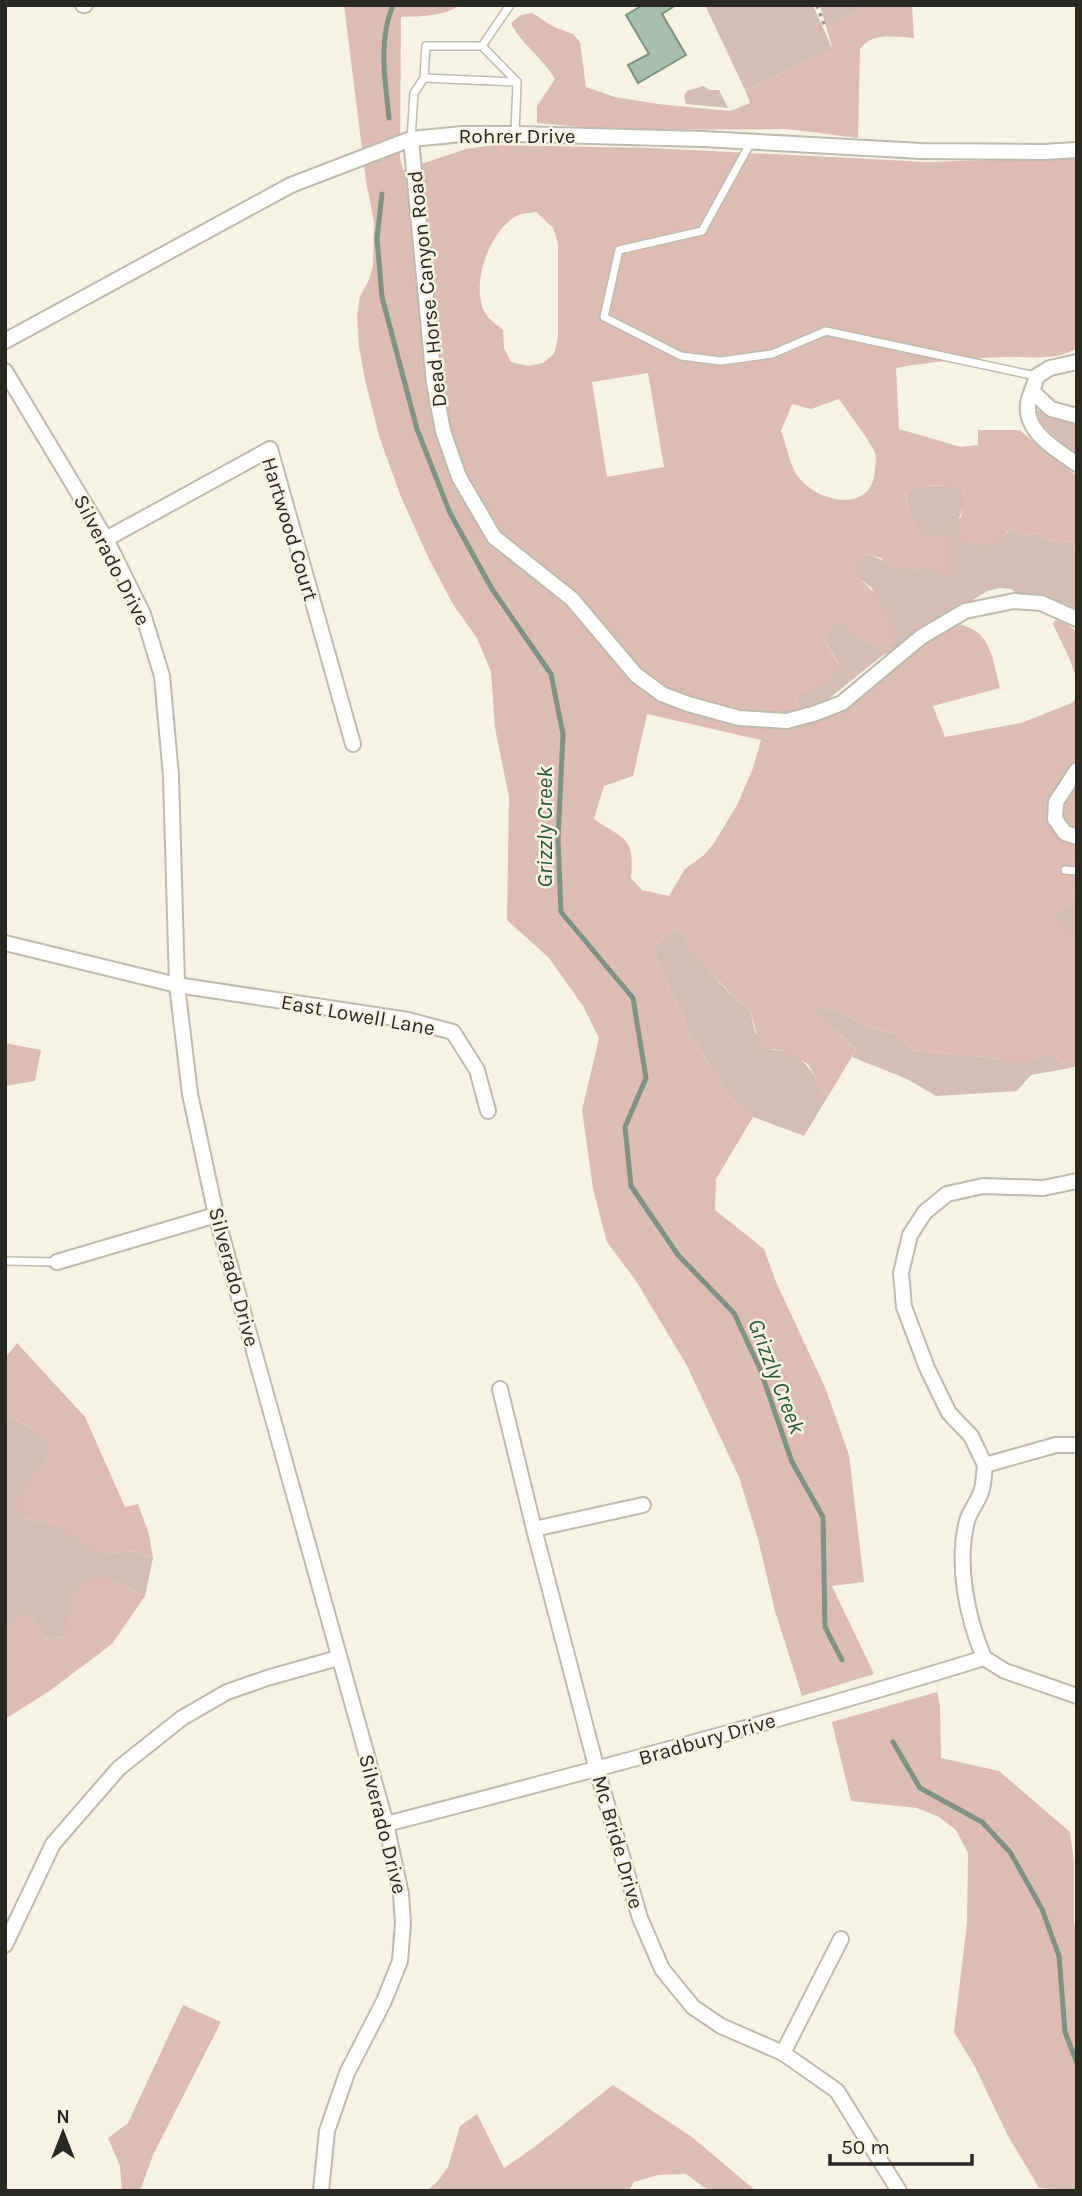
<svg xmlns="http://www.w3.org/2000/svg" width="1082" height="2196" viewBox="0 0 1082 2196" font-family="Karla,sans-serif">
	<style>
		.green { fill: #d6bdb3 }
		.forest { fill: #ddbdb1; fill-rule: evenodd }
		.water { fill: #a6c0ac; stroke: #809283; stroke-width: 2 }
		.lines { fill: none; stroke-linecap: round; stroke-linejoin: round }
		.stream { stroke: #809283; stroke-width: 5 }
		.lane-casing { stroke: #bebbae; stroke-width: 10 }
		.street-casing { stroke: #bebbae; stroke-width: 18 }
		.path { stroke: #9b998f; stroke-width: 3.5; stroke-dasharray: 3.5 5; stroke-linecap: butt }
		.lane { stroke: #fff; stroke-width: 7 }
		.street { stroke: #fff; stroke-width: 14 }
		.labels { text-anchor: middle; stroke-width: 5; stroke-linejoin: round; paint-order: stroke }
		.street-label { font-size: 21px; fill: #292823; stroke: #f6f3e5 }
		.water-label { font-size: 23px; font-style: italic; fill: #2a5637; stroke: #f6f3e5 }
	</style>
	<rect width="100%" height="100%" fill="#f6f3e5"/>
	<g class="green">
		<path d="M705,5H813L833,50L745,90Z"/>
		<path d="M820,5H867L827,30Z"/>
		<path d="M703,86L710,90H719L728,108L686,104L684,96L687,91Z"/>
		<path d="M1036,409L1047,415L1077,421V457L1041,424Z"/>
		<path d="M920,486H953L964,490L965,503L959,518L1000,539L1011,529L1027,536L1038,533C1048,543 1059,543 1073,541L1077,559V611L1066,604L1053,599L1021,596L1011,589L1000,588L987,591L962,607L928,624L896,650L883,655L826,701L800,710L795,695L808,689L838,662L823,637L829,628L837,621L855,634L886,649L872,588L855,576L854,562L867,554C893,562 889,572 921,568L939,535H922C913,521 904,508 907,490Z"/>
		<path d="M1077,849V942L1053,917L1067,907L1074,896L1068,873L1074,863Z"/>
		<path d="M681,930C699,960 721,989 750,1010L755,1032L771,1050C802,1049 814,1074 827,1098L804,1136L753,1117L730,1097L691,1036L661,970L655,949L665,934Z"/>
		<path d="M817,1006L842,1012L867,1027L896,1034L913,1050L1002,1059H1033L1051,1054L1070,1068L1031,1075L1017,1091L936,1096L907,1079L852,1057L856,1050L839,1033L817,1016Z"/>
		<path d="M11,1416L49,1440L50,1457L33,1476L23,1518L59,1525L106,1554L133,1551L153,1558L145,1596L118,1582L66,1637L43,1639L35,1620L23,1613L5,1633V1417Z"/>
	</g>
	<g class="forest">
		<path d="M344,5H460C443,17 421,16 401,17L400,157L403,170L466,149L494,145L652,148L928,162L1077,157V348C1054,362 1032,356 1007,357C975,358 927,362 896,368L899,429L961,447L978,445V430H1020C1038,447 1060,459 1077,477V559L1073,541C1059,543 1048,543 1038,533L1027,536L1011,529C1005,533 1003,537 998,541C984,551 967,545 957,534C959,518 966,506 964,490C946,484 925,484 907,490C904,507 913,521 922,535H939L949,539V574L921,568L903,571L888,566L881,558L867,554L854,562L855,576C878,592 891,613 895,642L886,649L855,634L837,622L829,628L823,637L838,663V673L823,683L795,695L800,710L816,716L950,622C992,629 991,653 1000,688L933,706L945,737L1021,723L1072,703L1077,696V849L1074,863L1068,873L1074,896L1067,907L1054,917L1077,942V1066L1070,1068L1051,1054L1033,1059H1002L913,1050L896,1034L867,1027L842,1012L817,1006V1016L839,1033L856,1050L827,1098L808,1064L781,1050L761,1049L750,1010L735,998L704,966L681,930L665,934L655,949L661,970L691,1036L730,1097L753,1117L716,1179L715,1210L764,1249L776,1282L825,1387L849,1455L864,1582L832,1586L874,1674L802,1696L775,1611L758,1539L739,1477L686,1364L636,1281L607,1242L593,1189L582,1110L599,1038L583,1006L549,958L507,920L509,797L495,728L491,672L477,638L454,606L429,559L401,497L380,439L365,380L359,347L357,316L360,296L369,280L373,266L374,222L366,181ZM536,212L553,228L558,243V338L554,354L543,363L528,366L511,362L504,348L503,330C497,325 487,318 484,311C471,284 489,232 515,217C520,213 530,213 536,212ZM648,373L664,467L607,477L592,382ZM839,399C847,411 871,442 875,453C877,458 875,465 875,469C873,517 812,502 795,472C789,460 786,444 781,431L792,404L811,409ZM647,714L761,740L753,768L737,805L714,843L704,855L685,869L669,896L642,890L631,878C635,836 624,840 594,819L604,786L633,776Z"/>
		<path d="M867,5H912L914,38C895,37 872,32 860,49L858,138L787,129L617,130L537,123V106L555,79C543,58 520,43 511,23L521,15L532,13L554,27L573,34L580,42L586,87L615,97L658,104L730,111L750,103L745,90L833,50L827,30Z"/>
		<path d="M1055,620L1067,624L1077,632V680L1070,660L1053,624Z"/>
		<path d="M5,1043L41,1050L35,1081L5,1086Z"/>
		<path d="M17,1343L85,1417L125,1507L138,1504L149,1534L153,1558L133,1551L106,1554L90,1550L59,1525L23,1518L16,1503L33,1476L50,1457L49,1440L11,1416L5,1417V1358Z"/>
		<path d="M89,1579L118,1582L145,1596L112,1644L48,1692L5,1719V1633L23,1613L35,1620L43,1639L66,1637L72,1593Z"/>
		<path d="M937,1692L940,1706L941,1758L999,1771L1070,1832L1074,1863V1924H1077V2191L1039,2188L1007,2134L975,2067L954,2032L967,1923L968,1853L956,1830L939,1817L917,1808L851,1801L832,1722Z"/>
		<path d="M183,2005L221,2022L153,2155L140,2191H122L120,2166L108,2138L128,2123Z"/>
		<path d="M613,2085L692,2137L756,2191H709L686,2174L658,2175L634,2182L629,2191H426L437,2182L448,2167L460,2126L477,2114L504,2168C543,2143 576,2113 613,2085Z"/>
	</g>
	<path class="water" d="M643,5H676L662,14L686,55L638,83L628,65L649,54L626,15Z"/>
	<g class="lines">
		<g class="stream">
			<path d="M389,118C385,80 378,41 393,5"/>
			<path d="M382,194L377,238L382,297L417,429L450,513L492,589L551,674L563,734L558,839L561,912L633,998L646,1078L625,1127L631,1186L678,1255L734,1313L760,1369L792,1462L823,1517L825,1627L842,1660"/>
			<path d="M893,1742L920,1788L982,1822L1010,1852L1042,1909L1059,1956L1065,2032L1077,2063"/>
		</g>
		<g class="lane-casing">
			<g id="lane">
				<path d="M482,46L510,5"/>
				<path d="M424,78L517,82"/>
				<path d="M411,139L414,93L424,78L426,46H482L517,82L515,134"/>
				<path d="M751,142L702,231L619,250L604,317L681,356L721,361L772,354L826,331L1036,376"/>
				<path d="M1065,870L1077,871"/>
				<path d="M5,1261L57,1262"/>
			</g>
		</g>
		<g class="street-casing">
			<g id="street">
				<path d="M83,5H85"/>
				<path d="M411,139L434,383L443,431L459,477L494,537L572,599L636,675L662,694L688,704L739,718L787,721L816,713L842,703L921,637L965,611L1014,601L1041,603L1077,619"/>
				<path d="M5,341L291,185L411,139L463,134H515L703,139L921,151L1044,152L1077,150"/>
				<path d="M1077,362L1050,368L1037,376L1032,391L1051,409L1077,416"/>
				<path d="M5,371L106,539L143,614L162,676L171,776L177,985L190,1094L216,1215L386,1824L401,1894L403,1923L400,1961L384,2001L347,2073L327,2131L321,2191"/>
				<path d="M1032,391C1015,426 1052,447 1077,464"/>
				<path d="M106,539L270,449L353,744"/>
				<path d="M1077,770L1056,802L1055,819L1065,833L1077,837"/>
				<path d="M5,943L177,985L408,1020L453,1032L477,1070L488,1111"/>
				<path d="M57,1262L216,1215"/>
				<path d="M500,1389L534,1529L597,1770L640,1918L662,1969L693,2007L721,2026L783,2053L837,2091L899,2191"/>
				<path d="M985,1465L971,1436L949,1413L927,1368L904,1307L901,1273L910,1235L925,1212L947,1194L983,1186L1043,1188L1077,1181"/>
				<path d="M534,1529L643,1505"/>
				<path d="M984,1658C967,1617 956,1565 967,1521C970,1510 978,1502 981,1492C984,1484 984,1473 985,1465L1056,1445H1077"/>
				<path d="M984,1658L1005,1671L1077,1696"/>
				<path d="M386,1824C587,1772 787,1719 984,1658"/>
				<path d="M5,1945L53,1844L119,1768L182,1718L227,1692L267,1678L338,1658"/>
				<path d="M783,2053L841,1939"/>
			</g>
		</g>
		<path class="path" d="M817,5L825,27"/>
		<use href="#lane" class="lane"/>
		<use href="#street" class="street"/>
	</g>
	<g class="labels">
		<g class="street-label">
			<text x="517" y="143">Rohrer Drive</text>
			<text transform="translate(427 289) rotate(-96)" y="7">Dead Horse Canyon Road</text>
			<text transform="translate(290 529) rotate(73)" y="7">Hartwood Court</text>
			<text transform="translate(112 560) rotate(63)" y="7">Silverado Drive</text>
			<text transform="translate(358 1015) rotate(10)" y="7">East Lowell Lane</text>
			<text transform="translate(234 1277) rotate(75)" y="7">Silverado Drive</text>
			<text transform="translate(707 1739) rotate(-16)" y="7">Bradbury Drive</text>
			<text transform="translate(383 1824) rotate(76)" y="7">Silverado Drive</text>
			<text transform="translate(618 1842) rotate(74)" y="7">Mc Bride Drive</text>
		</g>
		<g class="water-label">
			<text transform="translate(544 827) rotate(-90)" y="8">Grizzly Creek</text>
			<text transform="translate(777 1376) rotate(69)" y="8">Grizzly Creek</text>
		</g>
	</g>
	<rect width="1082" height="2196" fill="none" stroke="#292823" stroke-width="14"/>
	<g transform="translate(63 2133)" stroke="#f6f3e5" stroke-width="5" paint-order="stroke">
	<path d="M0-5L12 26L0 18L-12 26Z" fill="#292823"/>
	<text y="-10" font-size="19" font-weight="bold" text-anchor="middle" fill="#292823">N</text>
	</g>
	<path d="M830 2154v10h142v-10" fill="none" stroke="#292823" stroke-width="3.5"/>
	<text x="841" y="2154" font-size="21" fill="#292823" stroke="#f6f3e5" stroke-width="5" paint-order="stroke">50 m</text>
</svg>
